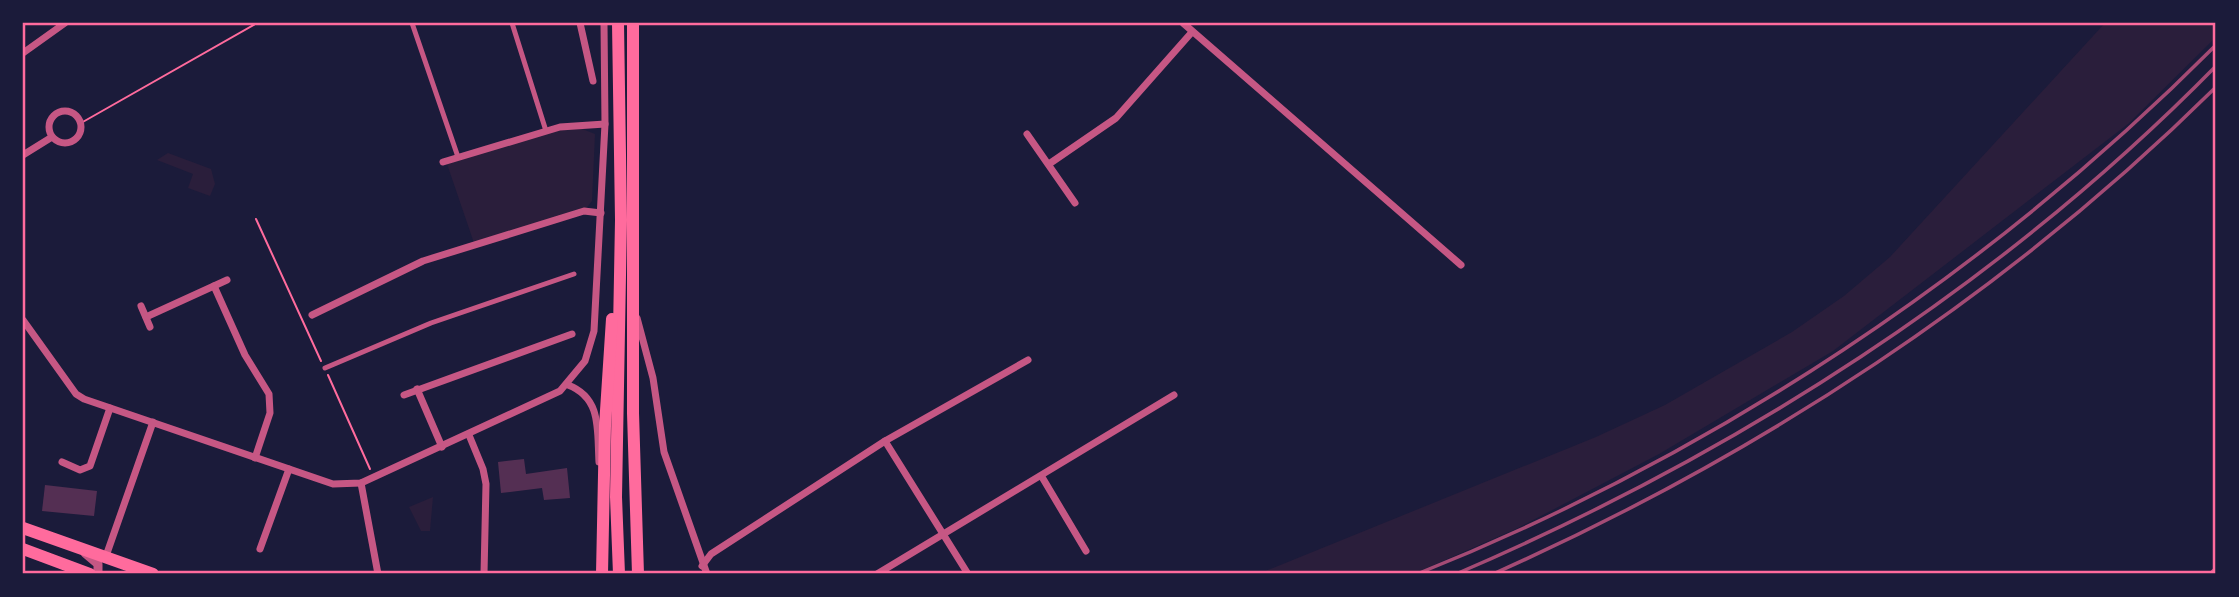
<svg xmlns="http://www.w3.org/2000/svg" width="2239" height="597" viewBox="0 0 2239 597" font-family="Barlow,sans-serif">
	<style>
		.green { fill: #2a1e3b }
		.building { fill: #542f53 }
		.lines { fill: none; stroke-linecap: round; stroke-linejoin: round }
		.path { stroke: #ff6b9d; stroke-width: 2 }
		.pedestrian { stroke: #c65784; stroke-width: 5 }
		.minor { stroke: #c65784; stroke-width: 7 }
		.tertiary { stroke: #c65784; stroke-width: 9 }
		.trunk { stroke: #ff6b9d; stroke-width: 12 }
		.rail { stroke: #a44b75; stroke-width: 3.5 }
		.neatline { fill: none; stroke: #ff6b9d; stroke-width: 2.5 }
	</style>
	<rect width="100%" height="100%" fill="#1b1b3a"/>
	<g class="green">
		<path d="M2105,23H2216V37L2128,124L1833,351L1659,454L1518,528L1420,571L1410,574H1258L1596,437L1665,405L1792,332L1844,296L1890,257Z"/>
		<path d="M572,125L595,134L592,201L584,211L474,243L446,161Z"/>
		<path d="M168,153L211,169L215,184L210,196L188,188L193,174L157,160Z"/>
		<path d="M433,497L430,531H421L409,507Z"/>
	</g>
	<g class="building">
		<path d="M524,459L526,474L567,468L570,498L544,500L542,488L501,493L498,462Z"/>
		<path d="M45,485L97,491L94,516L42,511Z"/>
	</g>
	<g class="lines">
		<g class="path">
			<path d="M81,123L257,23"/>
			<path d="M256,219L321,361"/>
			<path d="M328,375L370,469"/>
		</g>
		<g class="pedestrian">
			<path d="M412,23L458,157"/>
			<path d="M512,23L546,131"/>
			<path d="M325,368L431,323L574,274"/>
		</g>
		<g class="minor">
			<path d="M580,23L593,81"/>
			<path d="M1183,23L1461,265"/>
			<path d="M23,53L65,23"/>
			<circle cx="65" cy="127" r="16"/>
			<path d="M1027,134L1075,203"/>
			<path d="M23,155L52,137"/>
			<path d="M443,162L560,127L605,124"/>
			<path d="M1049,164L1116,118L1192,32"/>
			<path d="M214,286L245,355L269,394L270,413L255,458"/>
			<path d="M141,306L150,327"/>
			<path d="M312,315L423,261L584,211L601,213"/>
			<path d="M146,317L227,280"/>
			<path d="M637,318L653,378L664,452L707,574"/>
			<path d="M23,320L76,394L84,399L333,484L361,483L560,391L585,361L594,331L605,124L604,23"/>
			<path d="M568,385C602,398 597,430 599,462"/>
			<path d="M417,389L442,447"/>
			<path d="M404,395L572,334"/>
			<path d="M469,435L483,469L486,484L484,574"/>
			<path d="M885,441L968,574"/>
			<path d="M62,462L80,470L90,466L110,408"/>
			<path d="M1042,477L1086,551"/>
			<path d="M361,483L378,574"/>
			<path d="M260,549L289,469"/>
			<path d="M106,556L153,422"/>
			<path d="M702,566L711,554L885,441L1028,360"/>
			<path d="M877,574L1174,395"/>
		</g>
		<g class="tertiary">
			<path d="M85,553L98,564V574"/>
			<path d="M2214,574L2216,572"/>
		</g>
		<g class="trunk">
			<path d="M618,23L621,220L616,497L619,574"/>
			<path d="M633,23V413L638,574"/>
			<path d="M23,528L153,574"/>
			<path d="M23,549L90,574"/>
			<path d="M602,574L605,426L612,319"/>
		</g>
		<g class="rail">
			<path d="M1417,574C1714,455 1990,272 2216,45"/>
			<path d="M1456,574C1736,454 2002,284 2216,66"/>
			<path d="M1493,574C1758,456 2009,292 2216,87"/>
		</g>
	</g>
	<rect width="2239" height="597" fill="none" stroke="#1b1b3a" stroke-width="49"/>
	<rect x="24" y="24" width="2190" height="548" class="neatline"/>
</svg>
